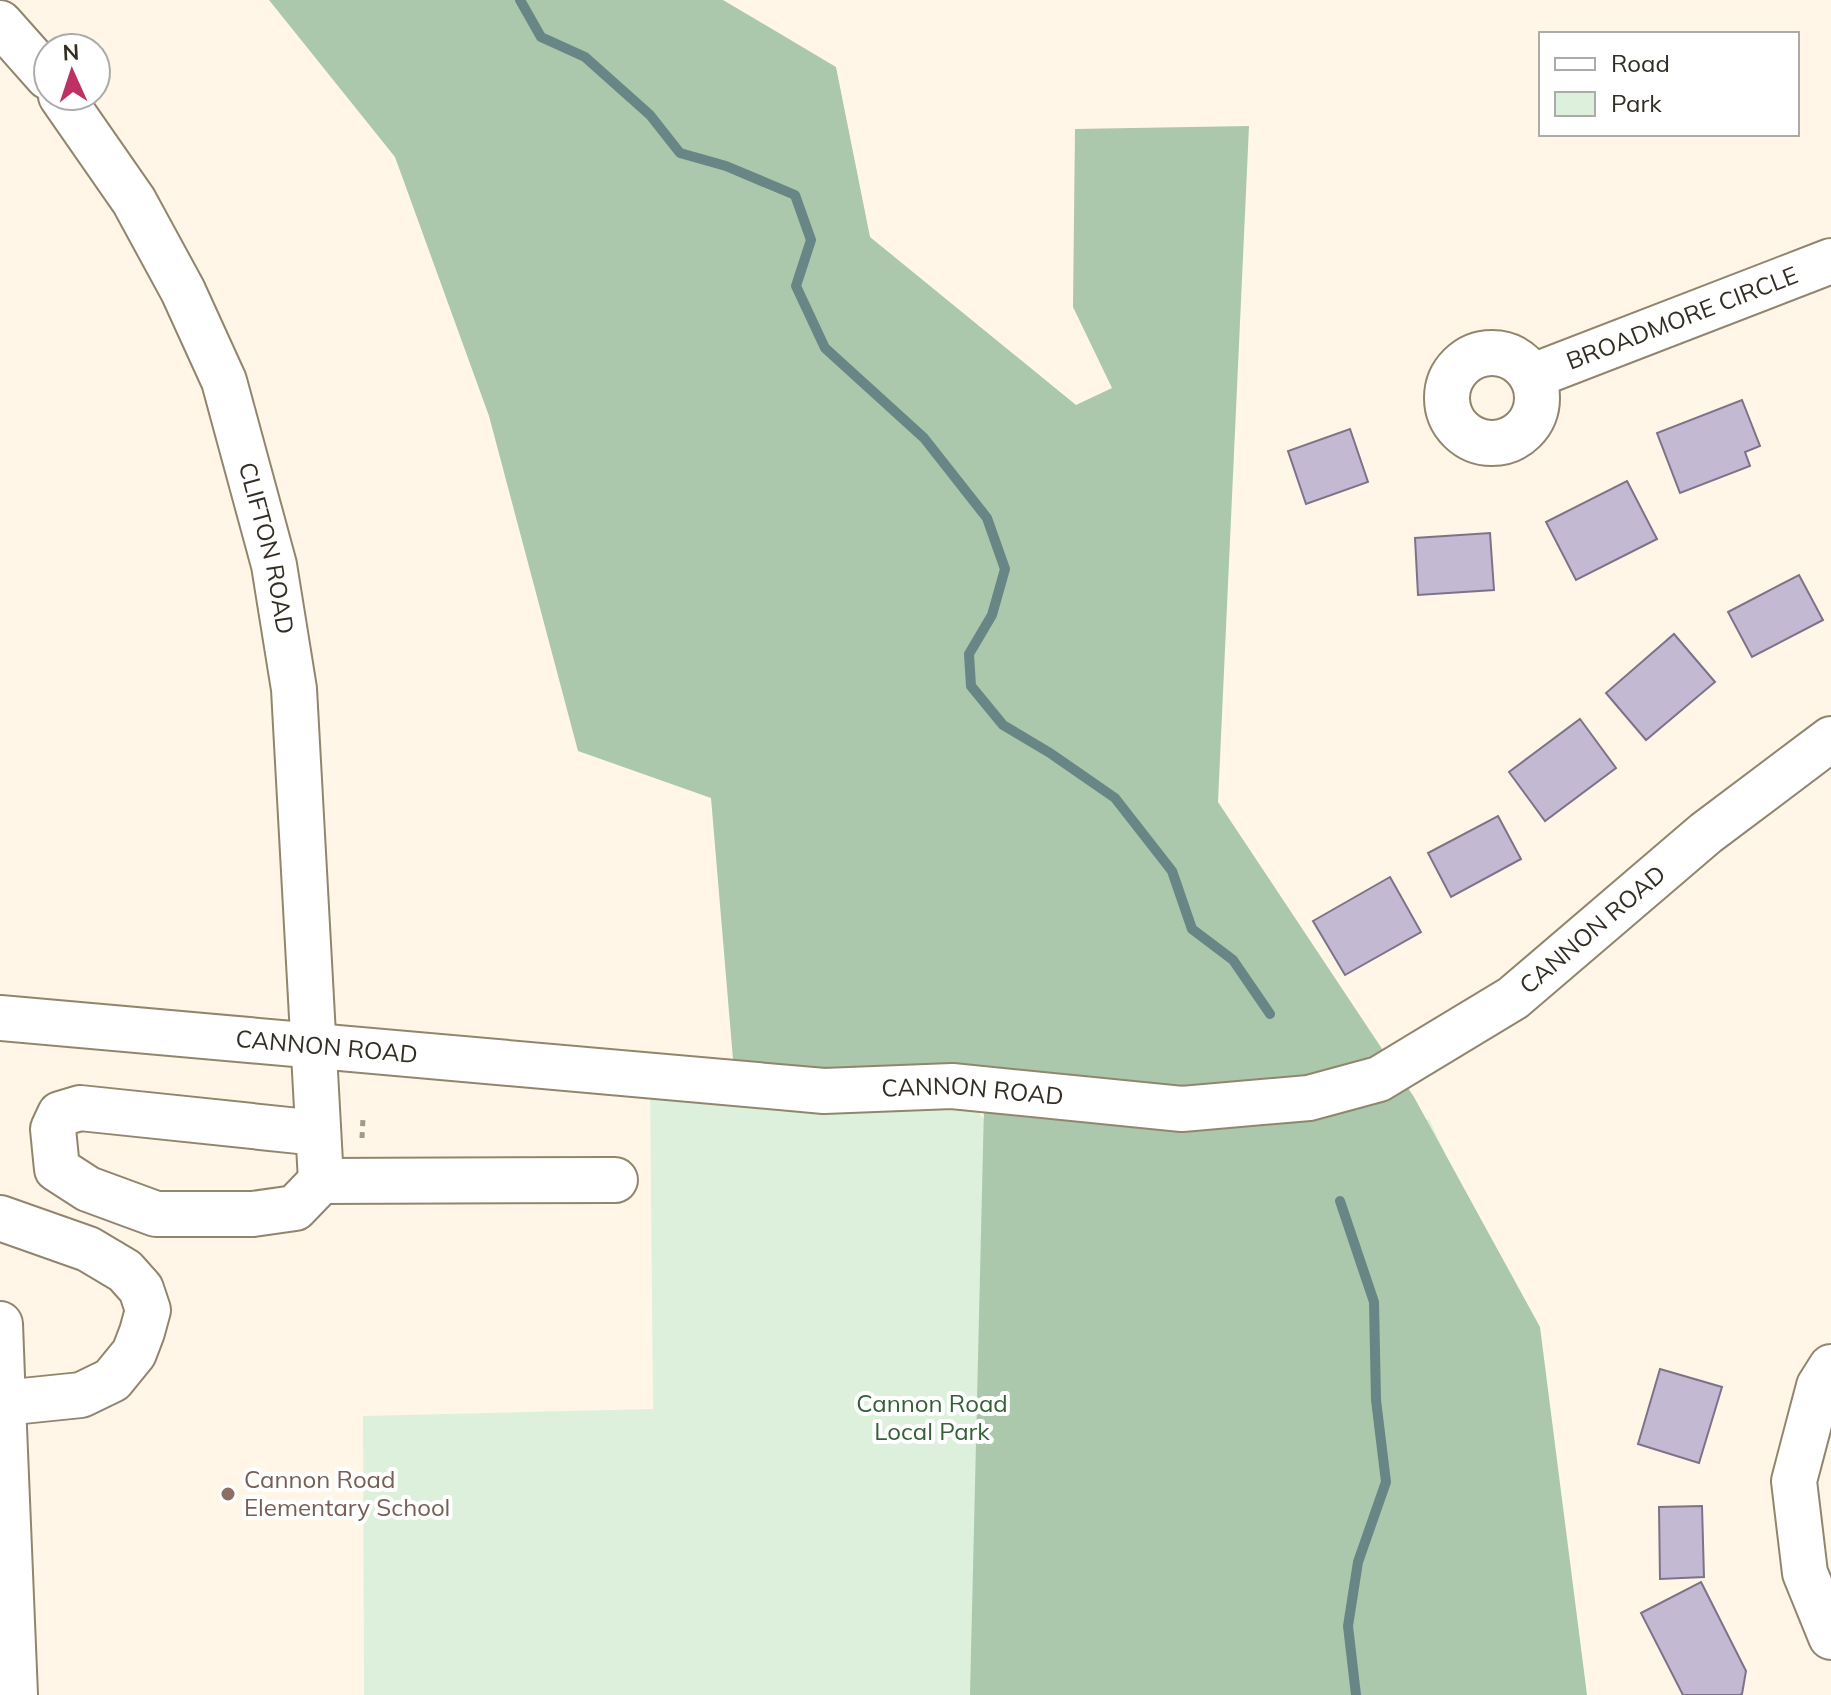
<svg xmlns="http://www.w3.org/2000/svg" width="1831" height="1695" viewBox="0 0 1831 1695" font-family="Mulish,sans-serif">
	<style>
		.green { fill: #dcf0dc }
		.forest { fill: #abc7ac }
		.lines { fill: none; stroke-linecap: round; stroke-linejoin: round }
		.stream { stroke: #688685; stroke-width: 10 }
		.building { fill: #c4b9d2; stroke: #7d7389; stroke-width: 2 }
		.minor-casing { stroke: #92856e; stroke-width: 48 }
		.path { stroke: #a0998c; stroke-width: 5; stroke-dasharray: 6 6; stroke-linecap: butt }
		.minor { stroke: #fff; stroke-width: 44 }
		.education-dot { fill: #8d6e63; stroke: #fff; stroke-width: 3 }
		.labels { text-anchor: middle; stroke-width: 8; stroke-linejoin: round; paint-order: stroke }
		.street-label { font-size: 24px; fill: #332e24; stroke: #fff }
		.park-label { font-size: 24px; fill: #355f38; stroke: #fff }
		.education-label { font-size: 24px; fill: #785e54; stroke: #fff; text-anchor: start }
	</style>
	<rect width="100%" height="100%" fill="#fff6e7"/>
	<path class="green" d="M650,1083L965,1096L1012,1153L1413,1128L1429,1119L1531,1338L1563,1695H364L363,1416L653,1409Z"/>
	<path class="forest" d="M269,0H723L836,67L870,237L1076,405L1112,388L1073,307L1075,129L1249,126L1218,802L1414,1097L1540,1327L1587,1695H970L984,1107L735,1083L711,798L578,751L489,416L395,157Z"/>
	<g class="lines">
		<g class="stream">
			<path d="M520,0L541,37L585,57L650,115L680,153L726,166L795,195L811,240L796,286L825,348L924,438L987,518L1005,569L992,615L969,654L971,686L1003,725L1050,753L1115,798L1172,871L1192,929L1233,960L1270,1014"/>
			<path d="M1340,1201L1374,1302L1376,1400L1386,1482L1358,1562L1348,1626L1356,1695"/>
		</g>
	</g>
	<g class="building">
		<path d="M1742,400L1760,446L1745,452L1750,466L1680,493L1657,433Z"/>
		<path d="M1350,429L1368,482L1306,504L1288,451Z"/>
		<path d="M1627,481L1657,539L1576,580L1546,522Z"/>
		<path d="M1490,533L1494,590L1418,595L1415,538Z"/>
		<path d="M1799,575L1823,620L1752,657L1728,612Z"/>
		<path d="M1674,634L1715,682L1646,740L1606,693Z"/>
		<path d="M1580,719L1616,768L1545,821L1509,772Z"/>
		<path d="M1498,816L1521,859L1451,897L1428,853Z"/>
		<path d="M1390,877L1421,932L1345,975L1313,921Z"/>
		<path d="M1660,1369L1722,1387L1699,1463L1638,1444Z"/>
		<path d="M1702,1506L1704,1577L1660,1579L1659,1507Z"/>
		<path d="M1701,1582L1746,1671L1742,1694L1740,1695H1683L1641,1613Z"/>
	</g>
	<g class="lines">
		<g class="minor-casing">
			<g id="minor">
				<path d="M0,23L48,77"/>
				<path id="s1" d="M61,96L134,201L183,291L224,381L274,565L294,689L321,1181L615,1180"/>
				<circle cx="1492" cy="398" r="45"/>
				<path id="s2" d="M1533,376L1831,261"/>
				<path id="s3" d="M0,1018L824,1091L952,1086L1182,1109L1309,1098L1379,1079L1513,998L1706,833L1831,739"/>
				<path d="M318,1133L80,1108L60,1114L53,1129L57,1169L88,1189L156,1214H253L295,1208L321,1181"/>
				<path d="M0,1218L88,1249L125,1271L141,1289L148,1310L142,1332L134,1353L112,1380L81,1395L3,1403L0,1324"/>
				<path d="M1831,1367L1819,1386L1794,1481L1805,1573L1831,1637"/>
				<path d="M3,1403L15,1695"/>
			</g>
		</g>
		<path class="path" d="M362,1138L363,1118"/>
		<use href="#minor" class="minor"/>
	</g>
	<circle class="education-dot" cx="228" cy="1494" r="8"/>
	<g class="labels">
		<g class="street-label">
			<text dy="8" stroke="none"><textPath href="#s2" startOffset="160">BROADMORE CIRCLE</textPath></text>
			<text dy="8" stroke="none"><textPath href="#s1" startOffset="502">CLIFTON ROAD</textPath></text>
			<text dy="8" stroke="none"><textPath href="#s3" startOffset="1648">CANNON ROAD</textPath></text>
			<text dy="8" stroke="none"><textPath href="#s3" startOffset="328">CANNON ROAD</textPath></text>
			<text dy="8" stroke="none"><textPath href="#s3" startOffset="976">CANNON ROAD</textPath></text>
		</g>
		<g class="park-label">
			<text x="932" y="1412">Cannon Road<tspan x="932" dy="28">Local Park</tspan></text>
		</g>
		<g class="education-label">
			<text x="244" y="1488">Cannon Road<tspan x="244" dy="28">Elementary School</tspan></text>
		</g>
	</g>
	<rect x="1539" y="32" width="260" height="104" fill="#ffffff" stroke="#adaba7" stroke-width="2"/>
	<rect x="1555" y="58" width="40" height="12" fill="#ffffff" stroke="#adaba7" stroke-width="2"/>
	<text x="1611" y="72" font-size="24" fill="#332e24">Road</text>
	<rect x="1555" y="92" width="40" height="24" fill="#dcf0dc" stroke="#adaba7" stroke-width="2"/>
	<text x="1611" y="112" font-size="24" fill="#332e24">Park</text>
	<g transform="translate(72 72) rotate(357)"><circle r="38" fill="#ffffff" stroke="#adaba7" stroke-width="2"/>
	<path d="M0-6L14 30L0 20L-14 30Z" fill="#be3165"/>
	<text y="-12" font-size="22" font-weight="bold" text-anchor="middle" fill="#332e24">N</text>
	</g>
</svg>
